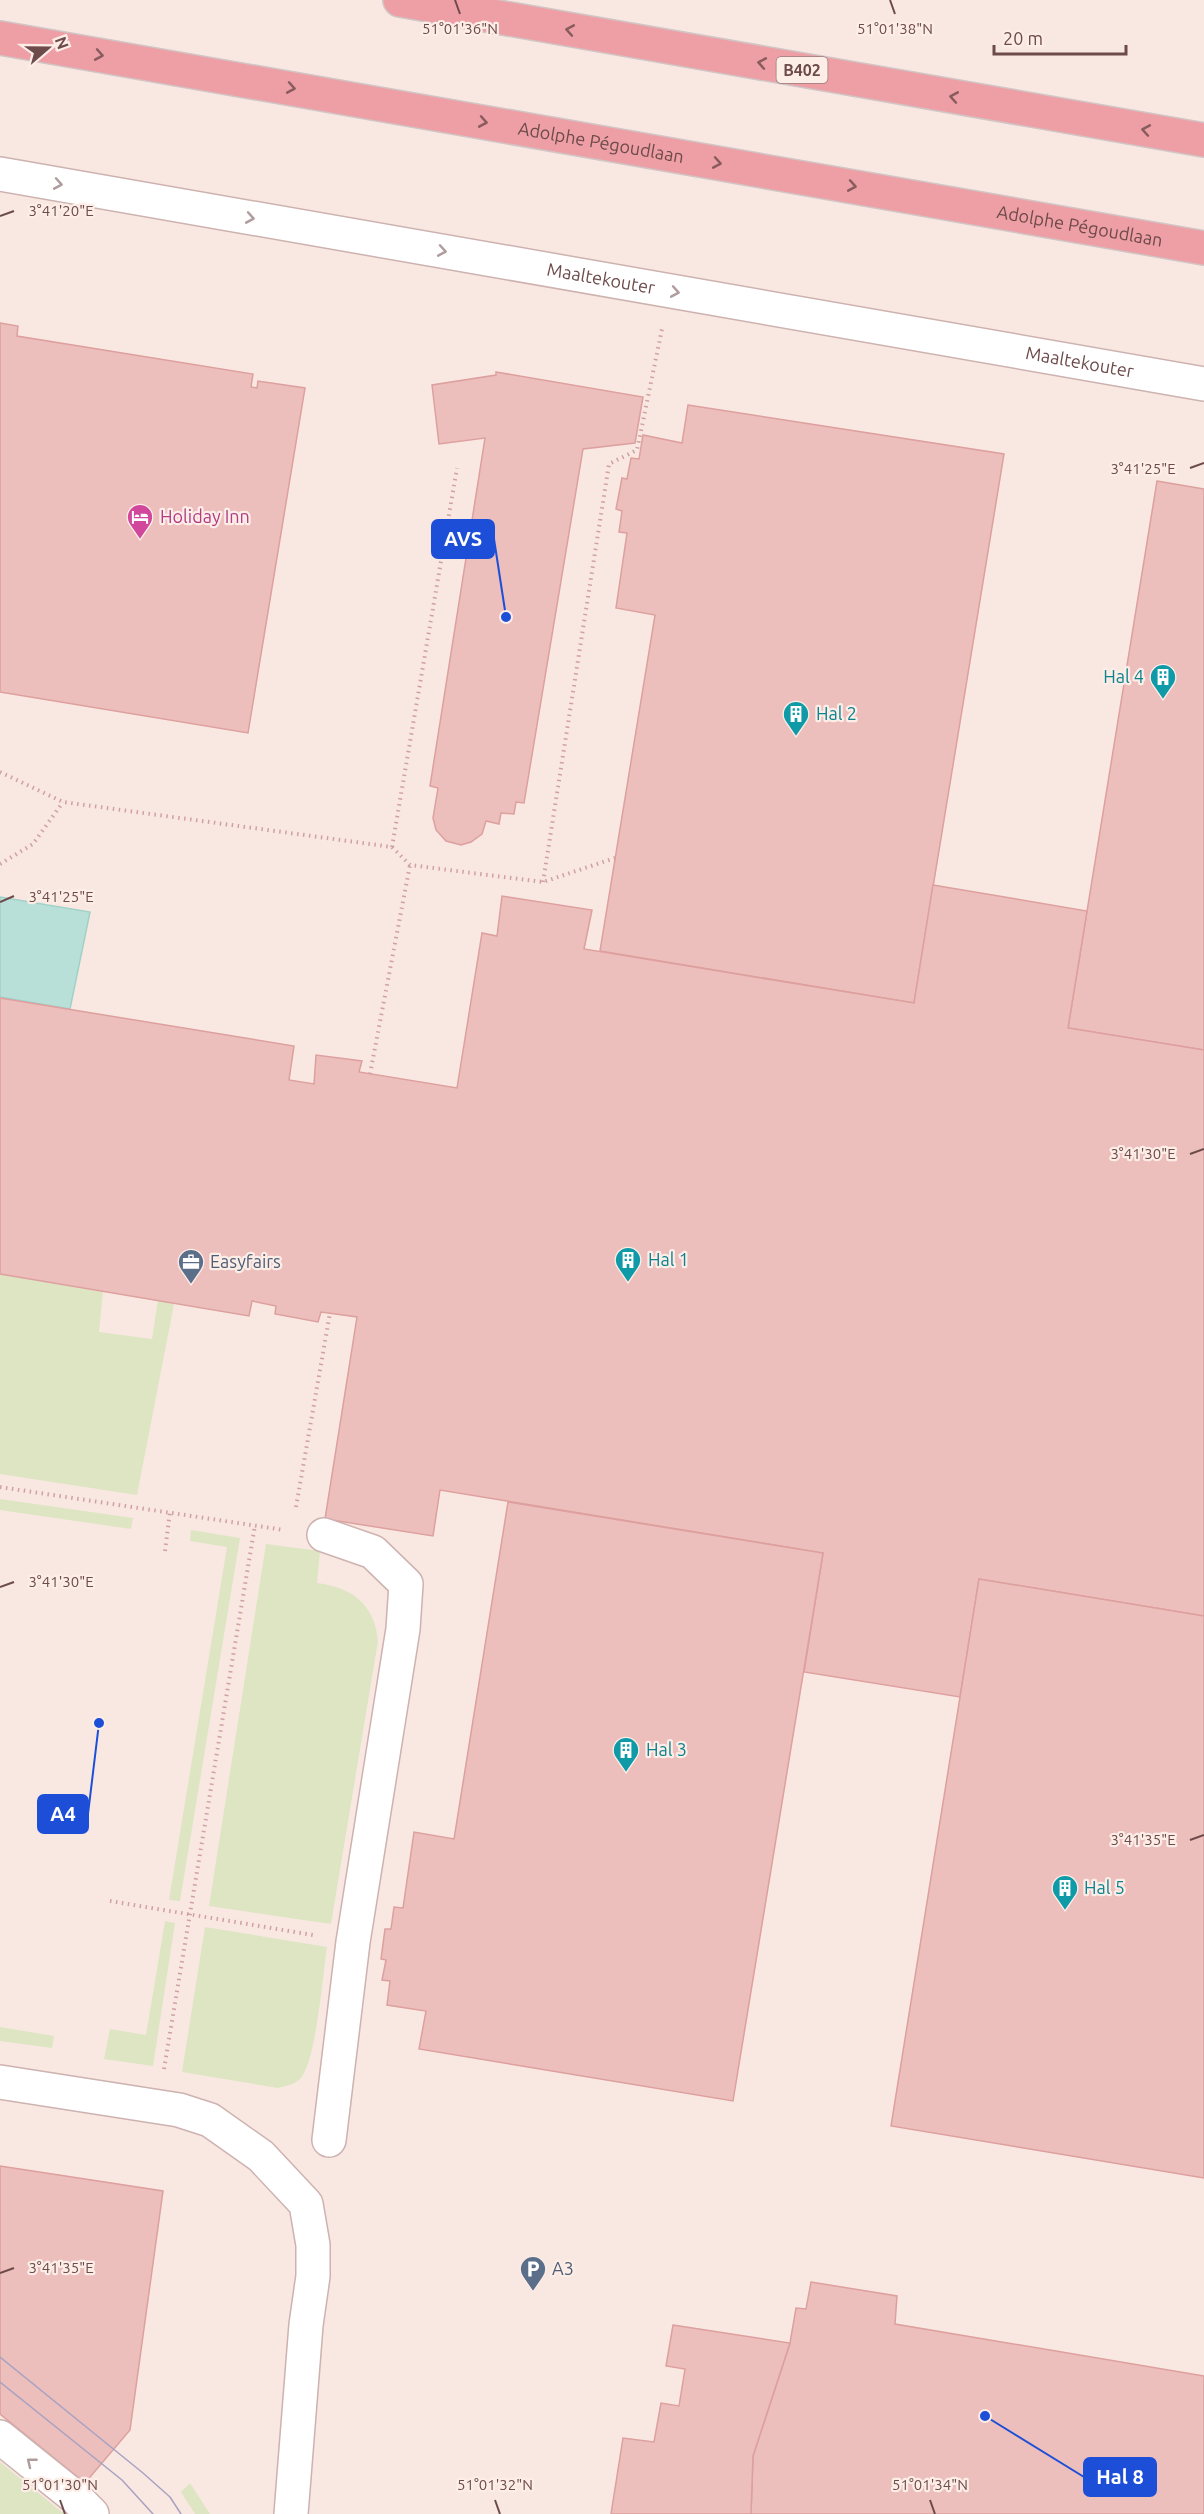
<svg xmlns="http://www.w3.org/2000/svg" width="1204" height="2514" viewBox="0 0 1204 2514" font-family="Ubuntu,sans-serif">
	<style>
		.green { fill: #dde5c2 }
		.water { fill: #b9e0d8; stroke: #a0d1c7; stroke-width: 1.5 }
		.building { fill: #ecbebc; stroke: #dda09e; stroke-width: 1.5 }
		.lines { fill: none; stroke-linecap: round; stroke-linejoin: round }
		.minor-casing { stroke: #cdb2b0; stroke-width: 36 }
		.highway-casing { stroke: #d1c5c5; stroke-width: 36 }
		.path { stroke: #d0a1a0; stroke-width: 4; stroke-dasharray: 1.5 4.5; stroke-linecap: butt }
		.minor { stroke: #fff; stroke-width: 33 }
		.highway { stroke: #ee9ea5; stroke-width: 33 }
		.tram { stroke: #a8a2c1; stroke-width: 1.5 }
		.oneway { stroke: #885c5d }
		.oneway2 { stroke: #af9c9c }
		.ticks { fill: none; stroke: #6e4b4b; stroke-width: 2 }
		.labels { text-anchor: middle; stroke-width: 4.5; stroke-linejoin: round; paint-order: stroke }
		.shield { fill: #fdede7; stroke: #997c7a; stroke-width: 1.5 }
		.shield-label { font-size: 16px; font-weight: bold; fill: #6e4b4b }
		.street-label { font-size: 18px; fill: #6e4b4b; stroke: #fdede7 }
		.hotel-label { font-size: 18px; fill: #b23c85; stroke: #fdede7; text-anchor: start }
		.culture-label { font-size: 18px; fill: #0d838f; stroke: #fdede7; text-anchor: start }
		.service-label { font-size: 18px; fill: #4e5e75; stroke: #fdede7; text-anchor: start }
		.ticks-label { font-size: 15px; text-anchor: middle; fill: #6e4b4b; stroke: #fdede7; stroke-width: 4.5; stroke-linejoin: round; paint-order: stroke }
		.leader { fill: none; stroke: #1d4ed8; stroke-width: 2 }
		.callout-dot { fill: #1d4ed8; stroke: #fdede7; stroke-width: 2 }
		.callout { fill: #1d4ed8; stroke: #1d4ed8; stroke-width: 2 }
		.callout-label { font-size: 20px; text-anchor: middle; font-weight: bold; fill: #fff }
	</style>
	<rect width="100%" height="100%" fill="#f9e8e2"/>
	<g class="green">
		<path d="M0,1274L103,1292L99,1332L152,1339L158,1300L174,1304L137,1495L0,1474Z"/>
		<path d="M0,1499L133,1518L131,1529L0,1510Z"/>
		<path d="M191,1530L240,1538L180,1901L169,1900L227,1547L190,1541Z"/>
		<path d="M266,1544L320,1551L317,1583C352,1587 375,1605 378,1641L331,1924L209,1906Z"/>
		<path d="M165,1921L175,1923L153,2066L104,2059L110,2029L146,2035Z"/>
		<path d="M205,1927L327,1947C323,1973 316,2063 300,2079C293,2085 286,2086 278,2088L182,2072Z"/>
		<path d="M0,2027L54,2036L52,2048L0,2041Z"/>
		<path d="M0,2462L63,2513L64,2514H0Z"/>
		<path d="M190,2483L210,2514H195L181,2492Z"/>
	</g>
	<path class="water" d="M0,897L90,912L70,1009L0,997Z"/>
	<g class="building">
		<path d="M0,323L18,326L17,336L253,374L251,387L257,388L258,381L305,388L248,733L0,692Z"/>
		<path d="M496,372L643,397L635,443L583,449L524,803L516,802L514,814L501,813L499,824L486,821L482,834L471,842L461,845L446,841L436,830L433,818L438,788L430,786L485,438L439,444L432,385L496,375Z"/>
		<path d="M688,405L1004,454L914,1003L600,951L655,615L616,608L627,533L619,532L622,511L616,509L622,478L627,479L631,458L639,459L643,435L682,443Z"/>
		<path d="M1157,481L1204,489V1050L1068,1028Z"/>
		<path d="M933,885L1087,911L1068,1028L1204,1050V1616L979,1579L960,1697L804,1672L823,1553L440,1490L433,1536L325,1519L357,1317L321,1312L318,1322L275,1314L276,1306L252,1301L249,1316L0,1274V998L294,1046L289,1080L314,1084L316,1055L362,1061L359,1072L457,1088L482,933L497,936L502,896L592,910L584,949L914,1003Z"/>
		<path d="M508,1502L823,1553L733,2101L419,2049L426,2011L387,2005L390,1981L382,1980L386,1960L381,1959L385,1929H391L394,1907L403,1908L414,1832L454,1839Z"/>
		<path d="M979,1579L1204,1616V2178L891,2126Z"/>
		<path d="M0,2166L163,2191L130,2430L85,2483L0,2414Z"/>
		<path d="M811,2282L897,2296L895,2324L1204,2376V2514H751L753,2456L790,2343L796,2308L806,2309Z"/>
		<path d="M673,2325L790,2343L753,2456L751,2514H611L623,2438L654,2442L661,2403L679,2406L685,2369L666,2366Z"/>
	</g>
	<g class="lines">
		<g class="minor-casing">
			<g id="minor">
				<path id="s1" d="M0,174L1204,384"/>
				<path d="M324,1535L373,1552L406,1584L403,1629L353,1942L329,2140"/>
				<path d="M0,2082L179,2110L210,2120L261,2156L306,2204L313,2245V2276L306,2325L291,2514"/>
				<path d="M0,2437L76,2498L92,2514"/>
			</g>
		</g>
		<g class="highway-casing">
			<g id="highway">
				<path d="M400,0L1204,140"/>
				<path id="s2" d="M0,38L1204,248"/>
			</g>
		</g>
		<g class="path">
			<path d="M0,772L63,802L392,847L410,865L543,882L615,858"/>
			<path d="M392,847L457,468"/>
			<path d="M0,864L33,844L63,802"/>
			<path d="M543,882L609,464L637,450L662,329"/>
			<path d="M370,1074L410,865"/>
			<path d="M0,1487L284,1530"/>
			<path d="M296,1507L330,1313"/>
			<path d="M165,1551L170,1512"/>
			<path d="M110,1901L313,1935"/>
			<path d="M164,2069L255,1525"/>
		</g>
		<use href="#minor" class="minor"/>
		<use href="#highway" class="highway"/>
		<g class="tram">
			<path d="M0,2357L143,2473L170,2497L181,2514"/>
			<path d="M0,2382L122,2480L153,2514"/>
		</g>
	</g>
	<defs><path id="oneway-chevron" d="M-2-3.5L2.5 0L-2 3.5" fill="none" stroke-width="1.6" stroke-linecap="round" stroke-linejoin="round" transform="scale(1.5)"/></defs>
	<g class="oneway">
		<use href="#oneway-chevron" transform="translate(570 30) rotate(-170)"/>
		<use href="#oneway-chevron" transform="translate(99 55) rotate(10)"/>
		<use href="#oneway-chevron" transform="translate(762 63) rotate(-170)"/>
		<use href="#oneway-chevron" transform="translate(291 88) rotate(10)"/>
		<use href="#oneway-chevron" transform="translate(954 97) rotate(-170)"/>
		<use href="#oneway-chevron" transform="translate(483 122) rotate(10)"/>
		<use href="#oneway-chevron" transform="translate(1146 130) rotate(-170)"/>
		<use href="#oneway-chevron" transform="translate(717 163) rotate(10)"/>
		<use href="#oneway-chevron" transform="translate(852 186) rotate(10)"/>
	</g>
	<g class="oneway2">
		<use href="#oneway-chevron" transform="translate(58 184) rotate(10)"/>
		<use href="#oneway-chevron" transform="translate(250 218) rotate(10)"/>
		<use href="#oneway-chevron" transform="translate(442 251) rotate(10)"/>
		<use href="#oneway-chevron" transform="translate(675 292) rotate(10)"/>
		<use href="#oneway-chevron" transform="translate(31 2462) rotate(-141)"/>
	</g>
	<path class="ticks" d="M455,0L460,14M890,0L895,14M0,216L14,211M1190,468L1204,463M0,902L14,896M1190,1154L1204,1149M0,1587L14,1582M1190,1840L1204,1835M0,2273L14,2268M60,2500L65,2514M495,2500L500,2514M930,2500L935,2514"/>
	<defs>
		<g id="hotel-pin" transform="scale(1.35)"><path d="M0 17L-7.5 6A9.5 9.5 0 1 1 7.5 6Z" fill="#d1479c" stroke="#fdede7"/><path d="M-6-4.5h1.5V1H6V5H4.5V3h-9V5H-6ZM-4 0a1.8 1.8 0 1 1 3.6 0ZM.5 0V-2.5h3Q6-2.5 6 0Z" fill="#fff"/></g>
		<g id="building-pin" transform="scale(1.35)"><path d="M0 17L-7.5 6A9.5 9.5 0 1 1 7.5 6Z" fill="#0f9aa8" stroke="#fdede7"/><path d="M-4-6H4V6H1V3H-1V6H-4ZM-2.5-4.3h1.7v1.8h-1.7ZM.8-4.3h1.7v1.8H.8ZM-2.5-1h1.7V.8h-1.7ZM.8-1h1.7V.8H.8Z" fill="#fff"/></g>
		<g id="office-pin" transform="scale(1.35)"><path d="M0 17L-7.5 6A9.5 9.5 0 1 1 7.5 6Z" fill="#5c6f8a" stroke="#fdede7"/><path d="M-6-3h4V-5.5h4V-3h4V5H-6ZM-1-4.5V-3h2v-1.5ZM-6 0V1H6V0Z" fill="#fff"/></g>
		<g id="parking-pin" transform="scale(1.35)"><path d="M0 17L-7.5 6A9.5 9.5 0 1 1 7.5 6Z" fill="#5c6f8a" stroke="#fdede7"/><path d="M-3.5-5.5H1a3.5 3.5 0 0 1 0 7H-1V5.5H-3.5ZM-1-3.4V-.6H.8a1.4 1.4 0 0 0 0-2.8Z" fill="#fff"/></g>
	</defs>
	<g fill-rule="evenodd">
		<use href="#hotel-pin" x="140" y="517"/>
		<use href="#building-pin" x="1163" y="677"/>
		<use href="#building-pin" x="796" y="714"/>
		<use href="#building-pin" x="628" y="1260"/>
		<use href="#office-pin" x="191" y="1262"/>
		<use href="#building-pin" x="626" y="1750"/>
		<use href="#building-pin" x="1065" y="1888"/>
		<use href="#parking-pin" x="533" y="2269"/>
	</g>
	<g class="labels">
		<rect class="shield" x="776.5" y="57" width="51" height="26" rx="4.5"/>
		<g class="shield-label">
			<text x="802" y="76">B402</text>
		</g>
		<g class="street-label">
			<text dy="6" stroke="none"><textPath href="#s2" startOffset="610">Adolphe Pégoudlaan</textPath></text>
			<text dy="6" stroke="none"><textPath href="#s2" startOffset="1096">Adolphe Pégoudlaan</textPath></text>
			<text dy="6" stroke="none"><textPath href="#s1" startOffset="610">Maaltekouter</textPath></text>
			<text dy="6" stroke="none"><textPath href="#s1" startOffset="1096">Maaltekouter</textPath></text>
		</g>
		<g class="hotel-label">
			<text x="160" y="523">Holiday Inn</text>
		</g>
		<g class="culture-label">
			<text x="1144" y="683" text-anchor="end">Hal 4</text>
			<text x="816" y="720">Hal 2</text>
			<text x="648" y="1266">Hal 1</text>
			<text x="646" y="1756">Hal 3</text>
			<text x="1084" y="1894">Hal 5</text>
		</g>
		<g class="service-label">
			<text x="210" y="1268">Easyfairs</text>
			<text x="552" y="2275">A3</text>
		</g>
	</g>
	<g class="ticks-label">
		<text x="460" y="34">51°01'36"N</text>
		<text x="895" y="34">51°01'38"N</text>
		<text x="61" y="216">3°41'20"E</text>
		<text x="1143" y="474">3°41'25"E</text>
		<text x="61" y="902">3°41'25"E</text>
		<text x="1143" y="1159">3°41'30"E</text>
		<text x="61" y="1587">3°41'30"E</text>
		<text x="1143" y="1845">3°41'35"E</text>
		<text x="61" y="2273">3°41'35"E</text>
		<text x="60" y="2490">51°01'30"N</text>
		<text x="495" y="2490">51°01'32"N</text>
		<text x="930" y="2490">51°01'34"N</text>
	</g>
	<path class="leader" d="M506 617L494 539M99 1723L88 1814M985 2416L1084 2477"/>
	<g class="callout-dot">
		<circle cx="506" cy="617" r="6"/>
		<circle cx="99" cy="1723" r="6"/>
		<circle cx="985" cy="2416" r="6"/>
	</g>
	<g class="callout">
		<rect x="432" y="520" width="62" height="38" rx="6"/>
		<rect x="38" y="1795" width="50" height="38" rx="6"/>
		<rect x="1084" y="2458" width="72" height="38" rx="6"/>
	</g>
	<g class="callout-label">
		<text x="463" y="546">AVS</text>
		<text x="63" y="1821">A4</text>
		<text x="1120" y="2484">Hal 8</text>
	</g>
	<g transform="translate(48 48) rotate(70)" stroke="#fdede7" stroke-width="4.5" paint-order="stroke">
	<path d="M0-4.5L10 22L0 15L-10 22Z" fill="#6e4b4b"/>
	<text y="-9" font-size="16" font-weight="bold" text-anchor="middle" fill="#6e4b4b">N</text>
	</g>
	<path d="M994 45v9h132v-9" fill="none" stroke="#6e4b4b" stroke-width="3"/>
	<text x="1003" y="45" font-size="18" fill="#6e4b4b" stroke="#fdede7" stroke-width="4.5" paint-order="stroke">20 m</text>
</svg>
